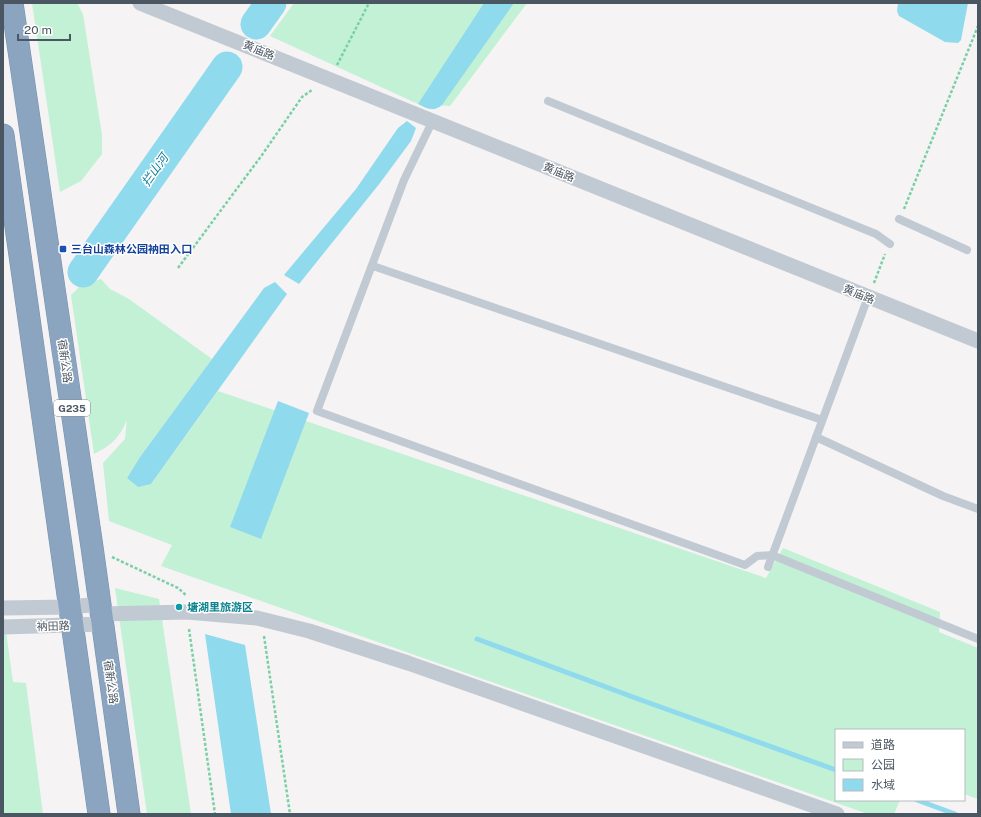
<svg xmlns="http://www.w3.org/2000/svg" width="981" height="817" viewBox="0 0 981 817" font-family="'Public Sans','Noto Sans SC',sans-serif">
	<style>
		.green { fill: #c3f1d5 }
		.water { fill: #90daee }
		.lines { fill: none; stroke-linecap: round; stroke-linejoin: round }
		.stream { stroke: #90daee; stroke-width: 5 }
		.river { stroke: #90daee; stroke-width: 31 }
		.highway-casing { stroke: #7690ad; stroke-width: 23 }
		.path { stroke: #7ad0a6; stroke-width: 2.5; stroke-dasharray: 3 2; stroke-linecap: butt }
		.lane { stroke: #c1cad2; stroke-width: 8 }
		.street { stroke: #c1cad2; stroke-width: 15 }
		.highway { stroke: #8ba5c1; stroke-width: 22 }
		.transit-dot { fill: #1a4fb4; stroke: #fff; stroke-width: 1.5 }
		.culture-dot { fill: #0f9aa8; stroke: #fff; stroke-width: 1.5 }
		.labels { text-anchor: middle; stroke-width: 3; stroke-linejoin: round; paint-order: stroke }
		.shield { fill: #fff; stroke: #808990; stroke-width: 1 }
		.shield-label { font-size: 10px; font-weight: bold; fill: #4a5661 }
		.street-label { font-size: 11px; fill: #4a5661; stroke: #fff }
		.transit-label { font-size: 11px; font-weight: bold; fill: #164399; stroke: #fff; text-anchor: start }
		.culture-label { font-size: 11px; font-weight: bold; fill: #0d838f; stroke: #fff; text-anchor: start }
		.water-label { font-size: 12px; font-style: italic; fill: #0c7c9b; stroke: #fff }
	</style>
	<rect width="100%" height="100%" fill="#f5f3f3"/>
	<g class="green">
		<path d="M32,3H77L83,14L102,135V154L81,181L60,192Z"/>
		<path d="M294,3H527L450,106L418,104L270,36Z"/>
		<path d="M101,279L110,289L129,299L212,359L140,457L127,478L151,484L218,391L766,578L783,548L940,612L939,632L978,648V799L964,794V730H836V800H900L894,814H868L161,566L172,545L109,521L103,463L125,439L127,420C119,438 112,445 94,454L71,295L81,285Z"/>
		<path d="M115,588L159,599L191,814H147Z"/>
		<path d="M3,609L13,682L26,683L43,814H3Z"/>
	</g>
	<g class="water">
		<path d="M484,3H514L442,105C433,112 428,109 418,104Z"/>
		<path d="M898,3H968L961,40L958,43L945,42L899,16L897,11Z"/>
		<path d="M407,121L416,128L411,141L380,183L299,284L284,275L356,189L398,128Z"/>
		<path d="M275,282L287,294L151,484L138,487L127,478L140,457L264,288Z"/>
		<path d="M278,401L309,413L261,539L230,527Z"/>
		<path d="M205,634L245,645L271,814H231Z"/>
	</g>
	<g class="lines">
		<g class="stream">
			<path d="M477,639L641,700L836,770"/>
			<path d="M917,800L955,814"/>
		</g>
		<g class="river">
			<path d="M256,24L271,3"/>
			<path d="M83,272L227,67"/>
		</g>
		<g class="highway-casing">
			<g id="highway">
				<path d="M12,3L92,547L129,814"/>
				<path d="M3,135L99,814"/>
			</g>
		</g>
		<g class="path">
			<path d="M337,65L369,3"/>
			<path d="M904,209L978,26"/>
			<path d="M178,268L262,155L302,97L312,90"/>
			<path d="M874,283L885,254"/>
			<path d="M112,557L178,588L187,596"/>
			<path d="M189,629L215,814"/>
			<path d="M264,636L290,814"/>
		</g>
		<g class="lane">
			<path d="M548,101L876,234L890,244"/>
			<path d="M433,120L404,180L317,411L745,565L757,556L772,555L978,639"/>
			<path d="M899,219L967,250"/>
			<path d="M373,266L822,420"/>
			<path d="M816,437L943,496L978,509"/>
			<path d="M768,567L868,297"/>
		</g>
		<g class="street">
			<path d="M140,3L978,341"/>
			<path d="M3,608L70,607L100,604"/>
			<path d="M101,614L187,612L257,618L309,631L408,663L837,814"/>
			<path d="M3,627L103,624"/>
		</g>
		<use href="#highway" class="highway"/>
	</g>
	<rect class="transit-dot" x="59" y="245" width="8" height="8" rx="2"/>
	<circle class="culture-dot" cx="179" cy="607" r="4"/>
	<g class="labels">
		<rect class="shield" x="54" y="400" width="36" height="16" rx="3"/>
		<g class="shield-label">
			<text x="72" y="412">G235</text>
		</g>
		<g class="street-label">
			<text transform="translate(259 50) rotate(22)" y="4">黄庙路</text>
			<text transform="translate(559 172) rotate(22)" y="4">黄庙路</text>
			<text transform="translate(859 294) rotate(22)" y="4">黄庙路</text>
			<text transform="translate(65 361) rotate(82)" y="4">宿新公路</text>
			<text transform="translate(53 626) rotate(-2)" y="4">衲田路</text>
			<text transform="translate(111 682) rotate(82)" y="4">宿新公路</text>
		</g>
		<g class="transit-label">
			<text x="71" y="253">三台山森林公园衲田入口</text>
		</g>
		<g class="culture-label">
			<text x="187" y="611">塘湖里旅游区</text>
		</g>
		<g class="water-label">
			<text transform="translate(155 170) rotate(-55)" y="4">拦山河</text>
		</g>
	</g>
	<rect width="981" height="817" fill="none" stroke="#4a5661" stroke-width="8"/>
	<rect x="835" y="729" width="130" height="72" fill="#ffffff" stroke="#b7bbc0"/>
	<rect x="843" y="742" width="20" height="6" fill="#c1cad2" stroke="#b7bbc0"/>
	<text x="871" y="749" font-size="12" fill="#4a5661">道路</text>
	<rect x="843" y="759" width="20" height="12" fill="#c3f1d5" stroke="#b7bbc0"/>
	<text x="871" y="769" font-size="12" fill="#4a5661">公园</text>
	<rect x="843" y="779" width="20" height="12" fill="#90daee" stroke="#b7bbc0"/>
	<text x="871" y="789" font-size="12" fill="#4a5661">水域</text>
	<path d="M18 34v6h52v-6" fill="none" stroke="#4a5661" stroke-width="2"/>
	<text x="24" y="34" font-size="12" fill="#4a5661" stroke="#ffffff" stroke-width="3" paint-order="stroke">20 m</text>
</svg>
